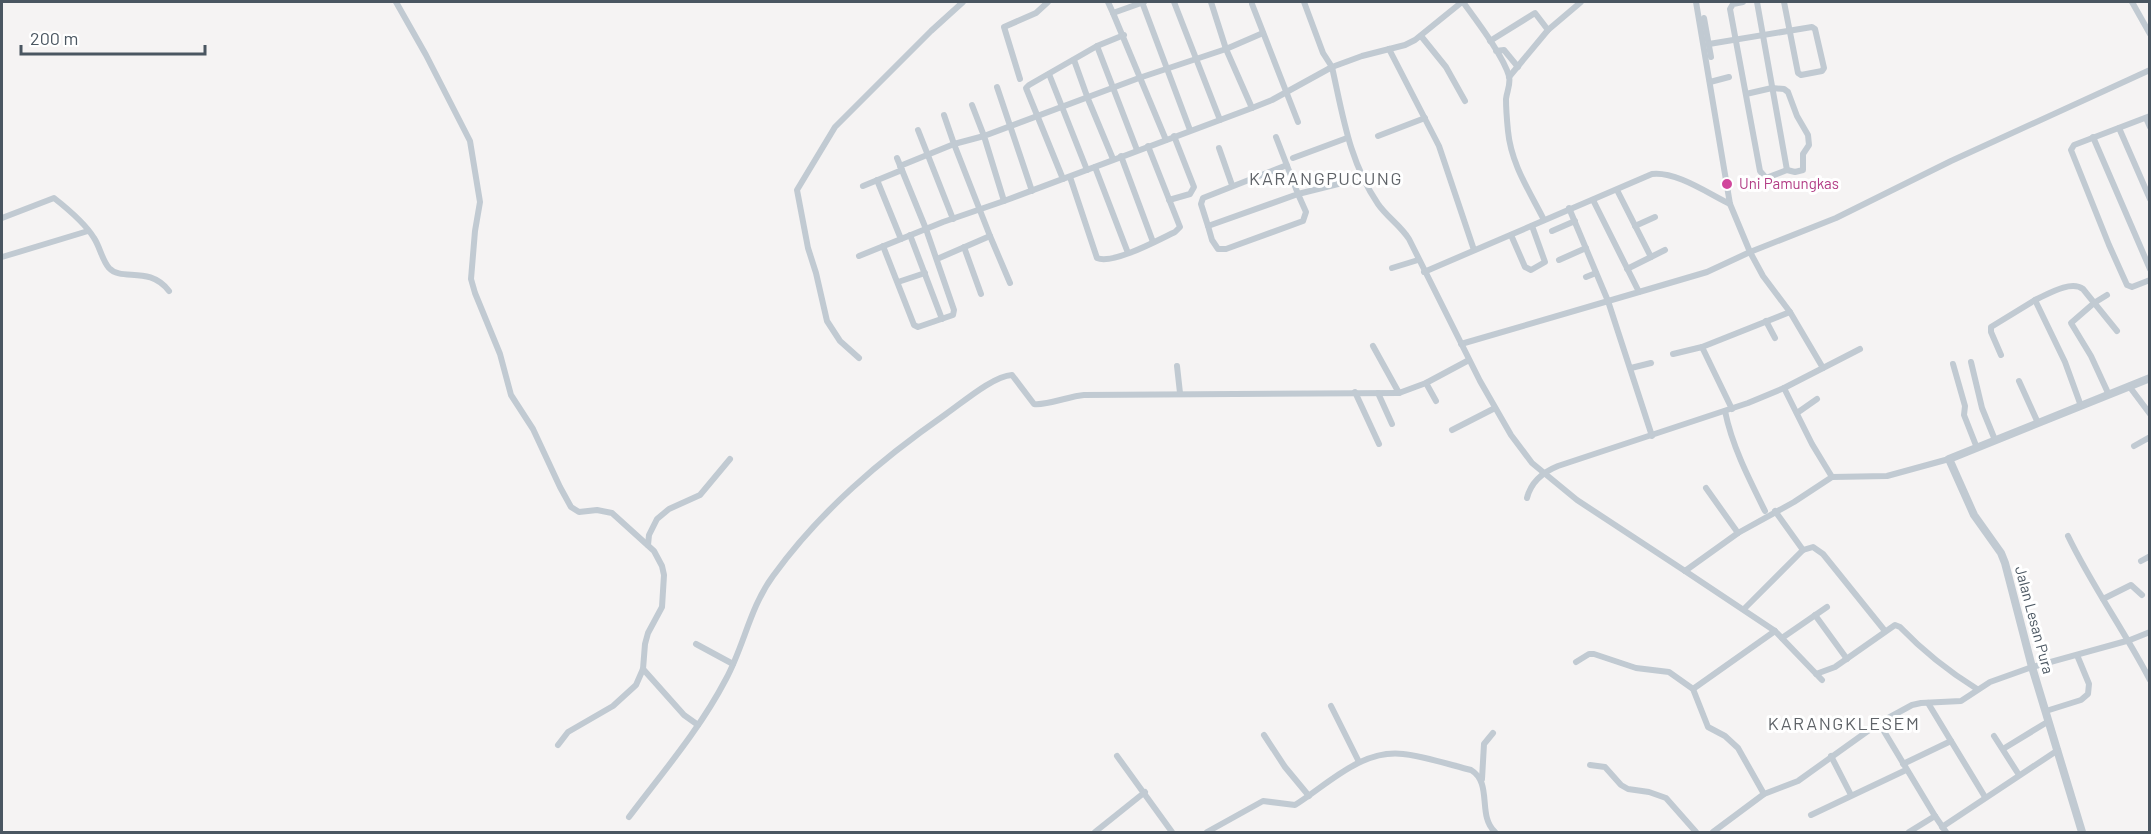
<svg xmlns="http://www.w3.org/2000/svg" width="2151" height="834" viewBox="0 0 2151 834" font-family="Barlow,sans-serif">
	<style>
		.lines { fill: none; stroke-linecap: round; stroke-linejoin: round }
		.minor { stroke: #c1cad2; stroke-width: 6 }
		.tertiary { stroke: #c1cad2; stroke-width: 8 }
		.hotel-dot { fill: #d1479c; stroke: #fff; stroke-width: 2 }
		.labels { text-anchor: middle; stroke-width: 6; stroke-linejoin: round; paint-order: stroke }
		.hotel-label { font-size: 15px; fill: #b23c85; stroke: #fff; text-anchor: start }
		.street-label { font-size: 15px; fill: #4a5661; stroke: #fff }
		.quarter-label { font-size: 18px; letter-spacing: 1.5px; fill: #5f6368; stroke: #fff }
	</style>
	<rect width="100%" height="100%" fill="#f5f3f3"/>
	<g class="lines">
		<g class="minor">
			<path d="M396,2L426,55L470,141L480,202L475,231L471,279L475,293L500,354L511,395L533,429L560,487L571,507L579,512L597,510L612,513L654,551L662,566L664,575L662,607L648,633L645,644L643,669L636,685L613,706L568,732L558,745"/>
			<path d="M1108,2L1113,13"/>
			<path d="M1142,2L1190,130"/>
			<path d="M1144,2L1113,13L1166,140"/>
			<path d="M1174,2L1220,120"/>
			<path d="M1211,2L1226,49L1252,108"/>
			<path d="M1304,2L1323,53L1332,67L1362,56L1405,45L1415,40L1462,2"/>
			<path d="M1463,2C1476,20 1503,55 1509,76C1511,84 1507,91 1506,99C1506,109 1507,121 1508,131C1511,164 1530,192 1544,220"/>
			<path d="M1696,2L1730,204L1750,252L1763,276L1790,312L1823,368L1784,388L1812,444L1832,477L1887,476L1949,459"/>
			<path d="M1743,2L1733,4L1730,9L1760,171L1766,178L1787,170L1795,172L1803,170V154L1809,145L1808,135L1797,116L1788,92L1784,89L1772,88L1746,94"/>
			<path d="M1757,2L1787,170"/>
			<path d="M2132,2L2150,34"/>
			<path d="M1252,4L1298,122"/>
			<path d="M1704,18L1711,57"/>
			<path d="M1548,30L1581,2"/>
			<path d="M1421,36L1446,67L1465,101"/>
			<path d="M1490,41L1535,13L1548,30L1509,77"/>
			<path d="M1709,44L1812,27L1815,29L1824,68L1822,71L1801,75L1798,73L1784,2"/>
			<path d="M1097,46L1137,150"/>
			<path d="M1389,49L1439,146L1474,250"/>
			<path d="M1496,51L1504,50L1518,67"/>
			<path d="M1074,60L1088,99L1113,159"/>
			<path d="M1049,74L1087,170"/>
			<path d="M1020,79L1004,27L1036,13L1048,2"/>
			<path d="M1710,82L1729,77"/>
			<path d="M997,87L1032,191"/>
			<path d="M972,105L984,136L954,144L990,236"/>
			<path d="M2150,116L2074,145L2071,150L2109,245L2127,285L2132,287L2150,280"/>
			<path d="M2146,118L2150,127"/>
			<path d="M2119,128L2150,199"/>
			<path d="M918,130L953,219"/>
			<path d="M1378,136L1425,118"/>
			<path d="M1276,137L1298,194L1208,226L1201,204L1203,198L1287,165"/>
			<path d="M2093,137L2150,269"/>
			<path d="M1219,148L1232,185"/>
			<path d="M1121,156L1153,242"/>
			<path d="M1293,158L1347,138"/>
			<path d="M900,166L954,144L944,115"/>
			<path d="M1095,167L1128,253"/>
			<path d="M1070,177L1097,258C1113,265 1160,239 1175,232L1180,227L1148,146"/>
			<path d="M1063,179L1026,88L1029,85L1097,46L1124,35"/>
			<path d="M877,180L901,239"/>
			<path d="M863,186L902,170"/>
			<path d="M1617,190L1651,257L1627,269"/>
			<path d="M1169,200L1190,194L1194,187L1174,136"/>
			<path d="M1004,201L984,136L1139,78L1226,49L1263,33"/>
			<path d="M1569,208L1608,301L1652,436"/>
			<path d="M2,218L54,198C68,209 85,223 94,238C100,247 102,260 109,268C122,282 149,265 169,291"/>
			<path d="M1208,226L1212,240L1218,249H1226L1303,221L1306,212L1298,194L1362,178"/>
			<path d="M1635,226L1655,217"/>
			<path d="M1552,231L1575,221"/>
			<path d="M910,235L942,319"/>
			<path d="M1511,235L1525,267L1531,270L1545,262L1532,226"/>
			<path d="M883,246L914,325L918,327L953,315L954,310L926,229L897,158"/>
			<path d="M964,247L981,294"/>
			<path d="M859,256L943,222L1004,201L1252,108L1272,100L1332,67C1343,116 1349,161 1378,204C1387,217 1400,225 1409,239L1480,381L1511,435L1532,463L1577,500L1685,571L1738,533L1794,502L1832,477"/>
			<path d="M2,257L88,231"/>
			<path d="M1651,257L1665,250"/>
			<path d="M937,259L990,236L1010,283"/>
			<path d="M1559,260L1586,248"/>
			<path d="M1392,268L1418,260"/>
			<path d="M1424,272L1652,174C1676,171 1709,194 1730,204"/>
			<path d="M1586,277L1596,273"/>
			<path d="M901,281L925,273"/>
			<path d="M1639,292L1707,272L1750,252L1836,218L1951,161L2150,70"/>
			<path d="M2107,295L2094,303L2071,323L2091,356L2109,395"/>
			<path d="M1766,321L1775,338"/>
			<path d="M1461,344L1639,292L1593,200"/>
			<path d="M1373,346L1399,393L1426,383L1469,360"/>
			<path d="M1702,347L1790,312"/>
			<path d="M1673,354L1702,347L1732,409"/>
			<path d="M2001,355L1991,332V327L2035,300"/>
			<path d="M859,358L840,341L827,321L816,273L808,248L797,190L835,127L931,31L963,2"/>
			<path d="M1971,362L1982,408L1995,440"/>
			<path d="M1953,364L1965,406L1964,415L1977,448"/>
			<path d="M1177,366L1180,393"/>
			<path d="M1631,368L1651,363"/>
			<path d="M1823,368L1860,349"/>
			<path d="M2019,381L2038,423"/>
			<path d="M1426,383L1436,401"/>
			<path d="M2129,386L2150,414"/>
			<path d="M1355,392L1379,444"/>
			<path d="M1378,393L1392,424"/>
			<path d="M2081,406L2065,362L2035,300C2048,294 2071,280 2083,289L2117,331"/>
			<path d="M1725,411C1732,446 1749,479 1765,511"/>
			<path d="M1797,413L1817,399"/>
			<path d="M1452,430L1495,408"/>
			<path d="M2134,446L2150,437"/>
			<path d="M1706,488L1738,533"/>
			<path d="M1527,498C1531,482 1543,472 1558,466L1748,403L1784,388"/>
			<path d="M1775,511L1803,550"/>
			<path d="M2068,536C2092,586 2124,630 2150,680"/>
			<path d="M648,545L649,535L657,519L669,509L700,495L730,459"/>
			<path d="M2141,561L2150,556"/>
			<path d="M1685,571L1775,631L1822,680"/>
			<path d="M2103,599L2131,585L2142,595"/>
			<path d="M1744,609L1803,550L1813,547L1823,554L1885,631"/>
			<path d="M1815,615L1847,659"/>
			<path d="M1782,638L1827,607"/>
			<path d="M696,644L733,664"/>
			<path d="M1576,662L1589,654H1594L1636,668L1669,672L1693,689L1708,727L1725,736L1738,748L1764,794"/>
			<path d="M643,669L684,715L698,725"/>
			<path d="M1816,674L1835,667L1895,625L1900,627C1923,651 1948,671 1977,689"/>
			<path d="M1693,689L1775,631"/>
			<path d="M1928,703L1985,797"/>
			<path d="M1331,706L1359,762"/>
			<path d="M2046,711L2081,700L2088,694L2089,684L2077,655"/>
			<path d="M1879,723L1935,816L1946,832"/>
			<path d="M1264,735L1285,767L1309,796"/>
			<path d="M1994,736L2019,775"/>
			<path d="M2003,749L2049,721"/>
			<path d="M1117,756L1172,832"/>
			<path d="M1831,756L1851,795"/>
			<path d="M1903,764L1951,741"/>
			<path d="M1590,765L1605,767L1621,785L1628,789L1649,792L1666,798L1696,832"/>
			<path d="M1482,779L1484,744L1493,733"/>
			<path d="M1811,815L1906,770"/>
			<path d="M629,817C663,772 700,729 726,679C744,646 750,607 773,576C820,511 880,460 946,414C962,403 993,376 1012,375L1034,404C1045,406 1070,396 1084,395L1399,393"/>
			<path d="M1942,827L2058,750"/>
			<path d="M1095,832L1145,792"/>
			<path d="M1207,832L1263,801L1295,805C1327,785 1361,749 1403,754C1423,756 1451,765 1471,770C1493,783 1477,816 1495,832"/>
			<path d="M1713,832L1764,794L1798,781L1879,723L1912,705L1921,703L1961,701L1990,682L2032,667L2130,640L2150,632"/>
			<path d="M1909,832L1935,816"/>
		</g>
		<path class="tertiary" d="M2082,832L2032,667L2005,563L2001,553L1974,515L1949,459L2150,378"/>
	</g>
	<circle class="hotel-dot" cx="1727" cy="184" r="6"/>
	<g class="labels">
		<g class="hotel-label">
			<text x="1739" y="189">Uni Pamungkas</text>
		</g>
		<g class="street-label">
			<text transform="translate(2034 620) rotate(75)" y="5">Jalan Lesan Pura</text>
		</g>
		<g class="quarter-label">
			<text x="1326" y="185">KARANGPUCUNG</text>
			<text x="1844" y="730">KARANGKLESEM</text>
		</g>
	</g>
	<rect width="2151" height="834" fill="none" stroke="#4a5661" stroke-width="6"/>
	<path d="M21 45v9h184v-9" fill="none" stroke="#4a5661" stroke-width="3"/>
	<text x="30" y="45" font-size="18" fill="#4a5661" stroke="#ffffff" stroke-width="4.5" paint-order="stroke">200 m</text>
</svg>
